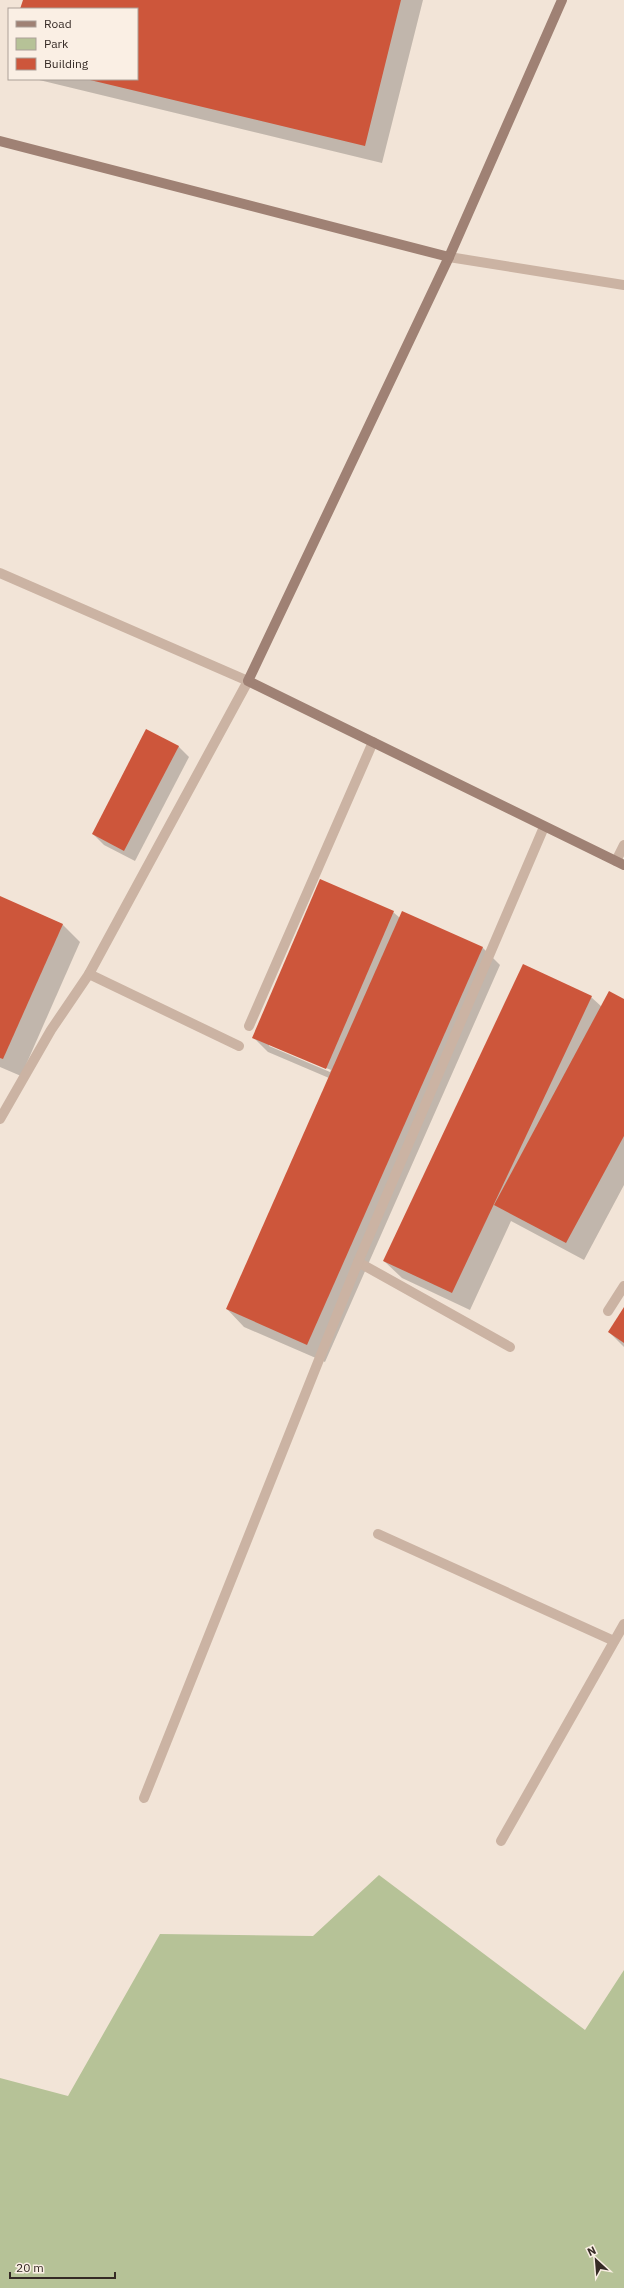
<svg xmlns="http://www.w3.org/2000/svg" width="624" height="2288" viewBox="0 0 624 2288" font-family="'IBM Plex Sans',sans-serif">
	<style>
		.green { fill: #b6c297 }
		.shadow { fill: #0003; fill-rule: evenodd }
		.building { fill: #cd563b }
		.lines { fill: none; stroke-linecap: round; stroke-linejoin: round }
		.lane { stroke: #cbb3a3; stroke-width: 10 }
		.street { stroke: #cbb3a3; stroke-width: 10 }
		.secondary { stroke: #9f8174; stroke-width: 10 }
	</style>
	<rect width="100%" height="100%" fill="#f2e4d7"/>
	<path class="green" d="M379,1875L585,2030L624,1970V2288H0V2078L68,2096L160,1934L313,1936Z"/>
	<g class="shadow">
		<path d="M24,0H423L382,163L35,79H137V9H22Z"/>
		<path d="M178,746L189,757L135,861L104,845L93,834Z"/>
		<path d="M0,897L62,924L80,942L21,1076L0,1067Z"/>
		<path d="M393,912L400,918L483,948L500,965L325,1362L244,1327L227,1309L329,1078L268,1052L253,1037ZM269,1044L331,1070L330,1072L269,1046Z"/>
		<path d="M591,997L602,1007L624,1001V1185L584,1260L511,1221L470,1310L402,1278L384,1261Z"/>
		<path d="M624,1309V1347L609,1332Z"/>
	</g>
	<g class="building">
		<path d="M23,0H401L365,146L90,80L137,79V9H20Z"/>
		<path d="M146,729L179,746L124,851L92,834Z"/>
		<path d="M320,879L394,911L326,1069L252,1038Z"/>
		<path d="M0,896L63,924L3,1059L0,1058Z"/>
		<path d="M402,911L483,947L307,1345L226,1309Z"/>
		<path d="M523,964L592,996L452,1293L383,1261Z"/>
		<path d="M609,991L624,999V1136L566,1243L494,1205Z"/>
		<path d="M624,1307V1343L608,1332Z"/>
	</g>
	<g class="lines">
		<g class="lane">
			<path d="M616,861L624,845"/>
			<path d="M249,1026L373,742"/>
			<path d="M358,1262L510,1347"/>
			<path d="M608,1311L624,1286"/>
			<path d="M378,1534L614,1641"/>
		</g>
		<g class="street">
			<path d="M449,257L624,285"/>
			<path d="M0,573L248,681L89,974L51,1030L0,1119"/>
			<path d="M89,974L239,1046"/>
			<path d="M144,1798L358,1262L544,827"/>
			<path d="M501,1841L624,1624"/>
		</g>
		<g class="secondary">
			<path d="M562,0L449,257L248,681L624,865"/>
			<path d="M0,141L449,257"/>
		</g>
	</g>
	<rect x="8" y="8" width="130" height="72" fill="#faefe4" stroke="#aba098"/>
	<rect x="16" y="21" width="20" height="6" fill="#9f8174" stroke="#aba098"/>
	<text x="44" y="28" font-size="12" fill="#352a25">Road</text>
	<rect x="16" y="38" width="20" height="12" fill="#b6c297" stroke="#aba098"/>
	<text x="44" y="48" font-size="12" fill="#352a25">Park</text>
	<rect x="16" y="58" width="20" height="12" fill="#cd563b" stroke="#aba098"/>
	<text x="44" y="68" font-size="12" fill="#352a25">Building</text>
	<g transform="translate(596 2260) rotate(334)" stroke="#faefe4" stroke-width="3" paint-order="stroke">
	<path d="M0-3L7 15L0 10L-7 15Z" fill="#352a25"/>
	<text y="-6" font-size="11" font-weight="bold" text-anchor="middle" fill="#352a25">N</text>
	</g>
	<path d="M10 2272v6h105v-6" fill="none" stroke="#352a25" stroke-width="2"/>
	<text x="16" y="2272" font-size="12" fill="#352a25" stroke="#faefe4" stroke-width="3" paint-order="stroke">20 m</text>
</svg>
